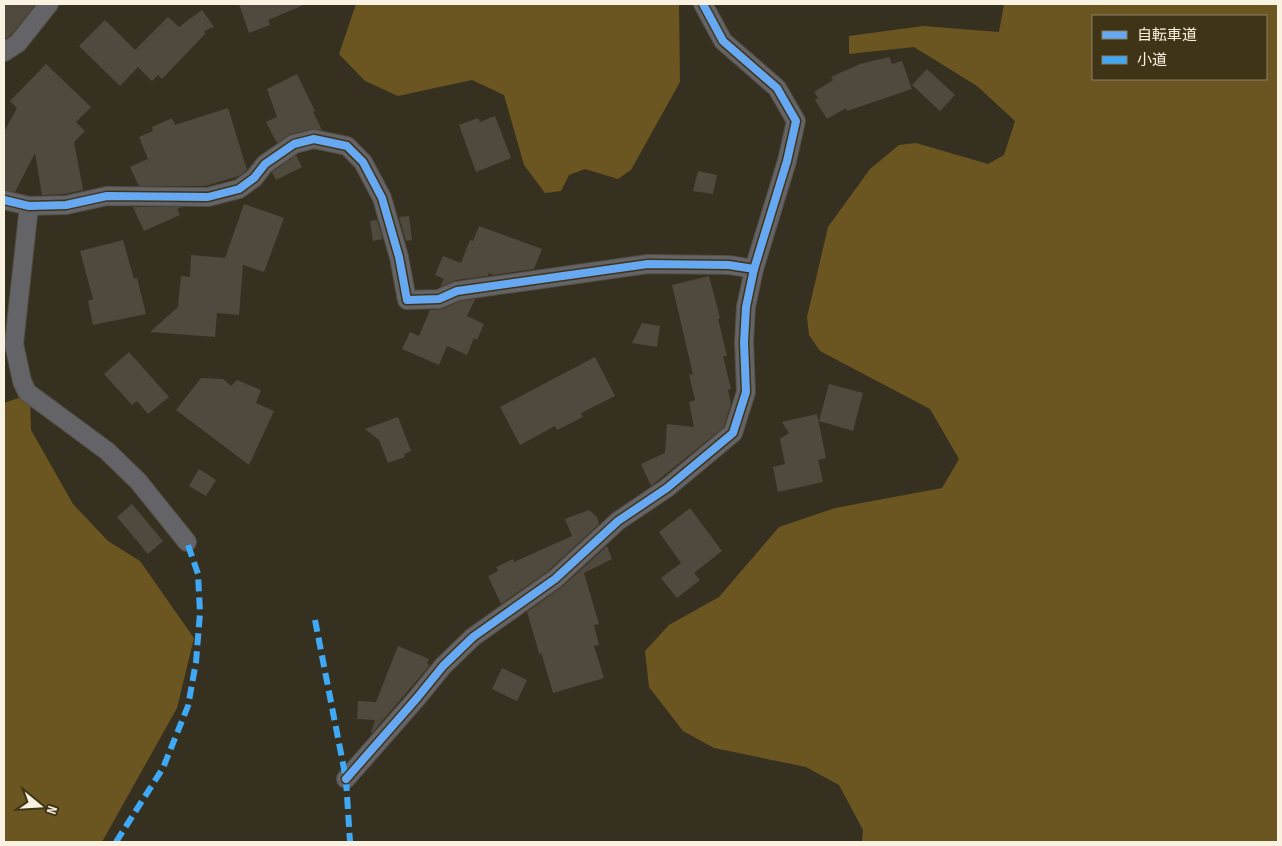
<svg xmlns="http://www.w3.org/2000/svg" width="1282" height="846" viewBox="0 0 1282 846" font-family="'Sofia Sans Condensed','Noto Sans JP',sans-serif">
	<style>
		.forest { fill: #6b5621; fill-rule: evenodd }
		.building { fill: #504a3e }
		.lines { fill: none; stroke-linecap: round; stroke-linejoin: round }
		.street-casing { stroke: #544e41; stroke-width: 20 }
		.street { stroke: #636368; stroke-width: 18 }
		.quiet { stroke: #3fa9f5; stroke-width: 6; stroke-dasharray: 12 6; stroke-linecap: butt }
		.cycleway-casing { stroke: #403416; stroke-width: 11 }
		.cycleway { stroke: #66a8f1; stroke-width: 8 }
	</style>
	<rect width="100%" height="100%" fill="#363020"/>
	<g class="forest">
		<path d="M356,4H679L680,82L631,170L618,179L585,169L569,175L561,191L545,193L524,165L504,95L472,80L398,96L365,81L339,54Z"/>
		<path d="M1004,4H1278V842H862L863,830L839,785L806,767L714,748L683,731L649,687L645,651L669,625L719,597L779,527L835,508L942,488L959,459L930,409L820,351L809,335L807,317L828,227L870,169L899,145L916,143L988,164L1004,155L1015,121L977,86L914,47L849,54V36L923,26L999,32ZM1093,16H1266V79H1093Z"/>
		<path d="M30,394L31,430L73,504L108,541L140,561L194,638L177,708L102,842H4V403Z"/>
	</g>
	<g class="building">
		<path d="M4,4H36L11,35L4,40Z"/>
		<path d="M239,4H306L268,20L270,25L249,33Z"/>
		<path d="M202,10L214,27L204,31L205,34L162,79L158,75L152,81L138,67L120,86L79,46L105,20L135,50L168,17L179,27Z"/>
		<path d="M889,57L892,64L902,61L912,89L847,111L846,108L827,119L815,100L818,98L814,92L833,80L831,77L860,64Z"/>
		<path d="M46,64L91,107L76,122L85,131L74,142L83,190L65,194L42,195L35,153L15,192L4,190V132L17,108L10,101Z"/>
		<path d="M927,69L955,95L940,111L912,85Z"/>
		<path d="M297,74L315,111L313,112L322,130L311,129L291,134L277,143L266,122L277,117L267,89Z"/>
		<path d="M228,108L247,170L239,176L205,186H139L130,167L148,159L139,137L153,131L152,127L172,118L175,125Z"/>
		<path d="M495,116L511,158L476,172L459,125L478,118L480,122Z"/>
		<path d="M296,155L302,167L276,180L272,172Z"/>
		<path d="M698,171L717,175L713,194L693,191Z"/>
		<path d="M244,204L284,218L264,272L243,265L239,315L217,313L215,337L150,332L178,307L181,276L190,277L191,255L225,258Z"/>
		<path d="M133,207H182L177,209L180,215L144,231Z"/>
		<path d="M409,216L412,240L406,241L399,217Z"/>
		<path d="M377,220L383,239L373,241L370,221Z"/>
		<path d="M479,226L542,249L534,269L493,275L489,273L488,276L456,280L440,287L444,279L435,275L443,256L461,263L470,240L473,241Z"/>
		<path d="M123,240L134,279L137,278L146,314L93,325L88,301L93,299L80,251Z"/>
		<path d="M709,276L720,318L718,319L727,356H723L731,389L728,390L731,403L724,427L651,486L641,464L665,453L667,424L694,427L689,402L695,400L689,375L693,374L672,285Z"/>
		<path d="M475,299L467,316L484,324L477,340L474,338L467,355L447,346L439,365L402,349L410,332L419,336L430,310L443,309L460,301Z"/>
		<path d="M642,323L660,326L657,347L632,343Z"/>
		<path d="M129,352L169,397L148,414L137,401L132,405L104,374Z"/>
		<path d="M595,357L615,396L581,413L583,417L557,430L555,426L520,445L500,407Z"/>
		<path d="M201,378L223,379L231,386L237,380L261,390L256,403L274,411L249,465L176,410Z"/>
		<path d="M829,384L863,393L853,431L819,421Z"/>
		<path d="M817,414L826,458L818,460L823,482L778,492L773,467L785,464L780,439L789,433L782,422Z"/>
		<path d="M398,417L411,451L404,454L405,457L388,463L379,440L365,429Z"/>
		<path d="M199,469L216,480L206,496L189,486Z"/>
		<path d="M132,504L163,541L148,554L117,517Z"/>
		<path d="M690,508L722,551L694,573L700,580L677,598L661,578L681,563L659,532Z"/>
		<path d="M589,510L597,517L599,524L548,571L501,604L488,576L498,571L496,567L513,559L514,562L572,536L565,519Z"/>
		<path d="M607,546L612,559L584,573L599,624L594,625L599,645L594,646L604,678L553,693L541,652L540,656L527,612L562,587Z"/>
		<path d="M398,646L429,659L427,664L430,665L372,733L371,732L375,720L357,719L358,701L376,702Z"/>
		<path d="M502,668L527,680L517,701L492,689Z"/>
	</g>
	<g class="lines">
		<g class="street-casing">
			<g id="street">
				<path d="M4,52L18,43L49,4"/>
				<path d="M4,200L29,206L66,205L107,196L208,197L239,189L254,178L265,164L294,144L314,139L347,146L363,162L382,198L399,257L407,300L439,299L457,291L648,264L729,265L754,269"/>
				<path d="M29,206L14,344L22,381L27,392L107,451L138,481L187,542"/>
				<path d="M346,779L417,698L443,666L473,637L555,579L618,521L667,488L733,433L746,392L744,342L746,307L754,269L787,161L796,121L777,88L723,41L703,4"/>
			</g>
		</g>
		<use href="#street" class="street"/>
		<g class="quiet">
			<path d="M315,620L346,779L350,842"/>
			<path d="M116,842L163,768L188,706L196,662L200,613L198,574L187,542"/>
		</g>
		<g class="cycleway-casing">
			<g id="cycleway">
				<path d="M4,200L29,206L66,205L107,196L208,197L239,189L254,178L265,164L294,144L314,139L347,146L363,162L382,198L399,257L407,300L439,299L457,291L648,264L729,265L754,269"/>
				<path d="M346,779L417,698L443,666L473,637L555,579L618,521L667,488L733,433L746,392L744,342L746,307L754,269L787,161L796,121L777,88L723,41L703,4"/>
			</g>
		</g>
		<use href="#cycleway" class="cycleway"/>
	</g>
	<rect width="1282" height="846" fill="none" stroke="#faf2e1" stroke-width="10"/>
	<rect x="1092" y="15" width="175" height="65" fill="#403416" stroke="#8a8067"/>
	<rect x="1102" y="31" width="25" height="8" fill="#66a8f1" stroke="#8a8067"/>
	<text x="1137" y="40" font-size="15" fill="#faf2e1">自転車道</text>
	<rect x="1102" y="56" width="25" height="8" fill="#3fa9f5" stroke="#8a8067"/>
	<text x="1137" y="65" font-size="15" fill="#faf2e1">小道</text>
	<g transform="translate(40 806) rotate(108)" stroke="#403416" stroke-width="4" paint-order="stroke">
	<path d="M0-4L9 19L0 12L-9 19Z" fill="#faf2e1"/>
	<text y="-8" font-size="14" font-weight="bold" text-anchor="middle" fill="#faf2e1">N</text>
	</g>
</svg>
